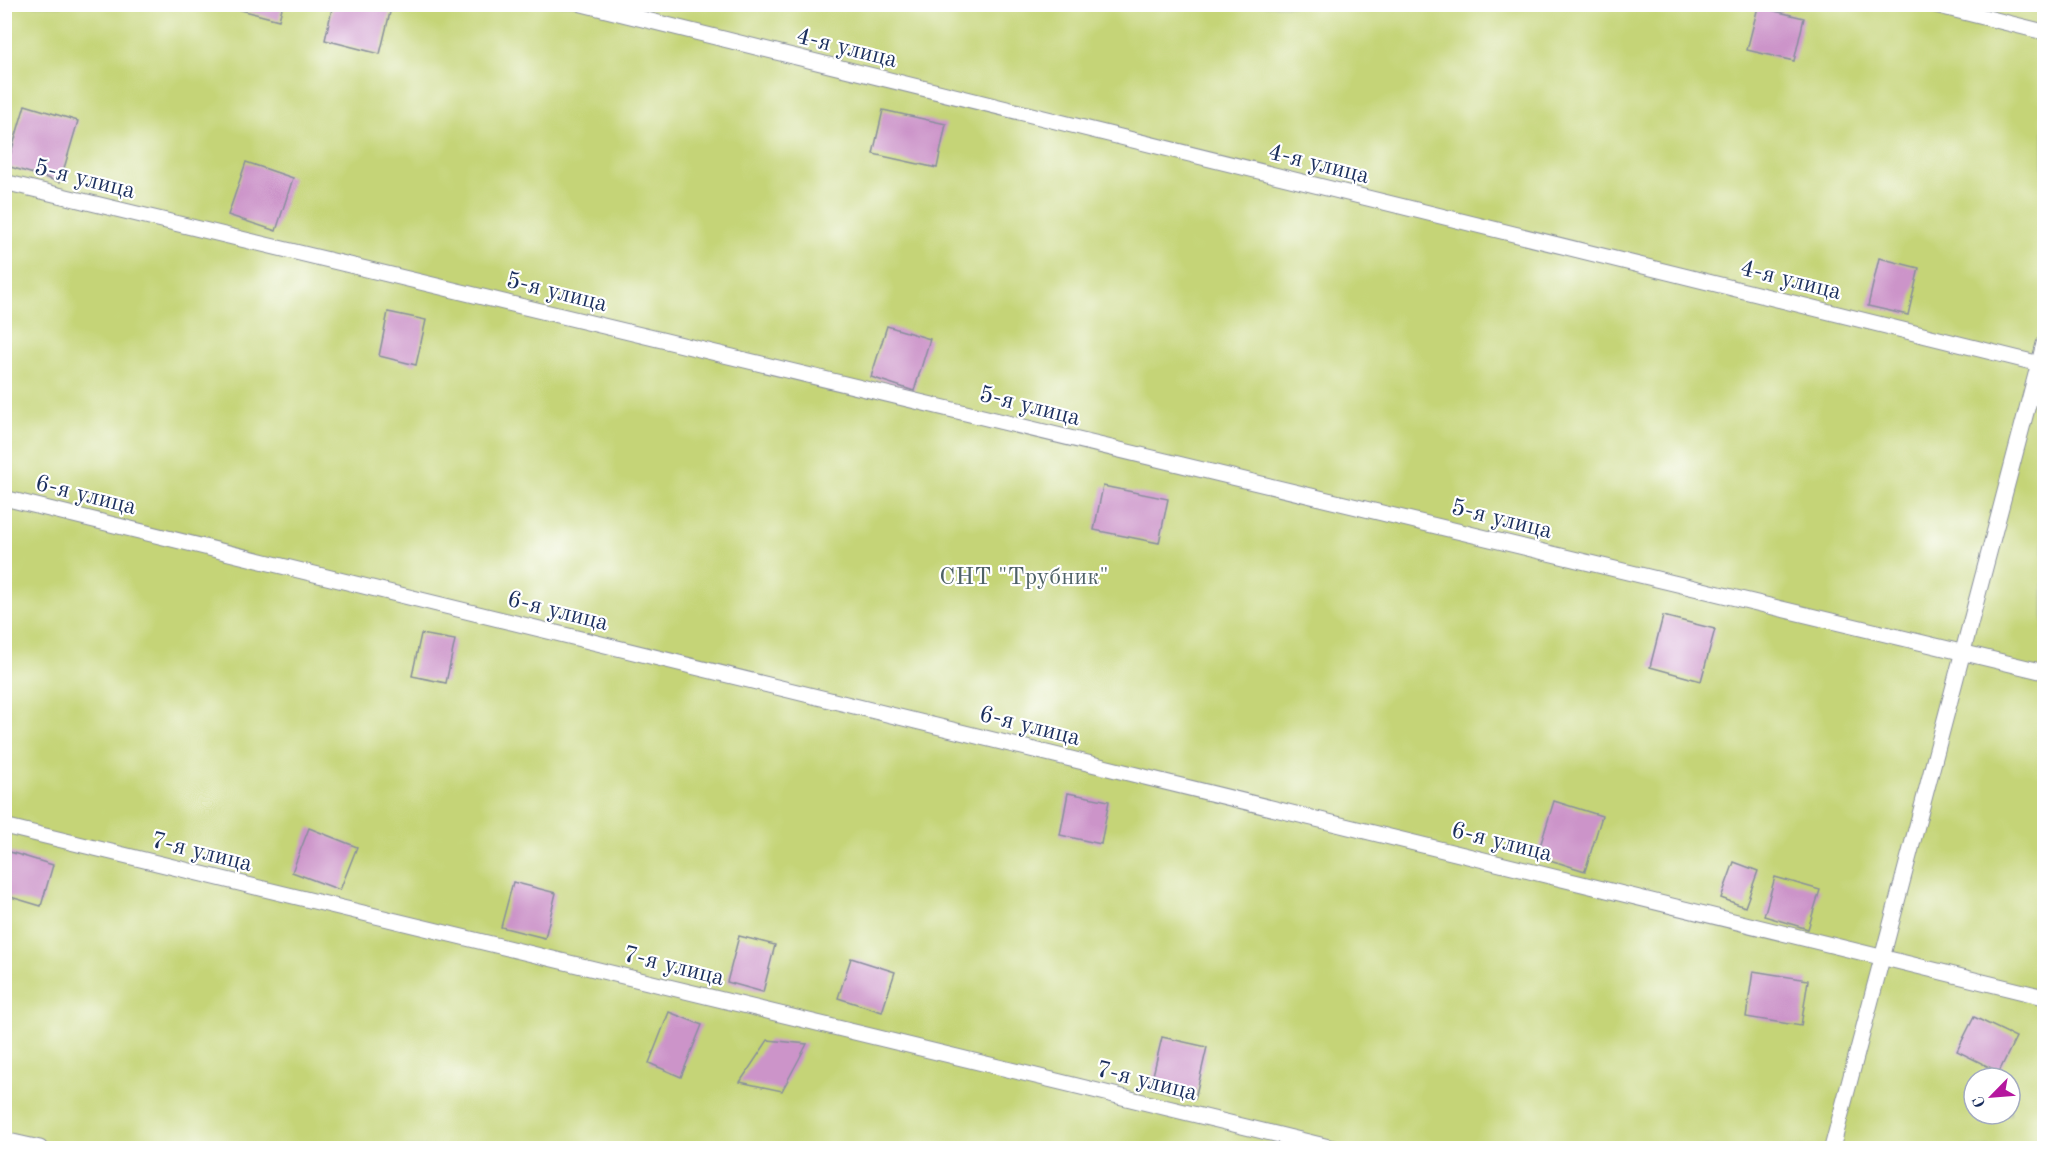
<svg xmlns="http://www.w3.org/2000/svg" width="2049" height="1153" viewBox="0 0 2049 1153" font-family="'Old Standard TT',serif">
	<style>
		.green { fill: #c5d477; stroke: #70826a; stroke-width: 1.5; fill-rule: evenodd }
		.building { fill: #cc94c9 }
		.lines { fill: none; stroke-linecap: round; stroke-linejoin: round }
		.service-casing { stroke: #888e9c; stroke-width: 17 }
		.service { stroke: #fff; stroke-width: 15 }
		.labels { text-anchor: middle; stroke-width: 4.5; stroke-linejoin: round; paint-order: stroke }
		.street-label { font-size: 24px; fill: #1b2f5e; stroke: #fff }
		.park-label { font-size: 24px; fill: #4e6166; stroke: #fff }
	</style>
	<rect width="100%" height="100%" fill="#fff"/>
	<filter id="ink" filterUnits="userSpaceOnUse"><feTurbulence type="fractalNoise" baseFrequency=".0167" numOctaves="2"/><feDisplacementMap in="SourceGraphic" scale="12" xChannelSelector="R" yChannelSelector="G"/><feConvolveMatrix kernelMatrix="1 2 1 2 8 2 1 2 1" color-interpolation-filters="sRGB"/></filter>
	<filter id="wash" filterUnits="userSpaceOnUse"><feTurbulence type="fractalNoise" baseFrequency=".008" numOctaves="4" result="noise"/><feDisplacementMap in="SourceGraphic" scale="24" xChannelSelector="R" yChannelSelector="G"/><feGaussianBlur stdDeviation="1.35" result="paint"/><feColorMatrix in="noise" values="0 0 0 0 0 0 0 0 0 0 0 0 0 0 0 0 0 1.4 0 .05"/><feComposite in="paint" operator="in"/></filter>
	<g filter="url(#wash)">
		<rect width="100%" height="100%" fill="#f6ecd9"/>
		<path class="green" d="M5,5H2044V1148H5ZM1974,1078H2010V1114H1974Z"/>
		<g id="blocks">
			<g class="building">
				<path d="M234,4H283L279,20L233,8Z"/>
				<path d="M333,4H392L380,54L325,40Z"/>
				<path d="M1758,7L1804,18L1794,61L1747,50Z"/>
				<path d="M25,105L78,121L60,182L7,166Z"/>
				<path d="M883,110L946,124L937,168L873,154Z"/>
				<path d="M246,162L293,178L276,231L228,215Z"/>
				<path d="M1879,258L1919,268L1908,315L1868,306Z"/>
				<path d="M388,312L426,320L416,365L379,356Z"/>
				<path d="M887,326L930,339L914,391L871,377Z"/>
				<path d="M1103,486L1168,499L1159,543L1094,530Z"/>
				<path d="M1663,616L1715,629L1701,681L1650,667Z"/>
				<path d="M421,634L455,640L446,683L412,676Z"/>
				<path d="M1068,793L1109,801L1101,844L1060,835Z"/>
				<path d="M1554,801L1602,816L1585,871L1537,856Z"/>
				<path d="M309,828L357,847L340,890L292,872Z"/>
				<path d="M10,852L53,865L41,906L4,895V870Z"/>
				<path d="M1734,862L1758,871L1745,907L1721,898Z"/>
				<path d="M1775,877L1820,890L1808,929L1764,916Z"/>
				<path d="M513,882L556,893L545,938L501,927Z"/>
				<path d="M739,936L775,945L763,992L727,982Z"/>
				<path d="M851,958L895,972L882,1012L838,998Z"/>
				<path d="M1753,971L1808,980L1801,1026L1746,1017Z"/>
				<path d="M669,1012L702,1025L681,1077L649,1063Z"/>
				<path d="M1974,1017L2016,1037L1999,1072L1957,1051Z"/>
				<path d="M1162,1037L1207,1047L1195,1099L1150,1088Z"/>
				<path d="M768,1040L807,1044L782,1091L740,1082Z"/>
			</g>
		</g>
	</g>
	<g filter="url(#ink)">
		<use href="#blocks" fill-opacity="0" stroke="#888e9c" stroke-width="1.5"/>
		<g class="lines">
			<g class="service-casing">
				<g id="service">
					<path d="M582,4L2044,365"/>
					<path d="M1931,4L2044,32"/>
					<path d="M4,182L2044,672"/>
					<path d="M4,498L2044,997"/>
					<path d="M4,826L1333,1148"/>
					<path d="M4,1140L40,1148"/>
					<path d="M1832,1148L2044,344"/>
				</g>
			</g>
			<use href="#service" class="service"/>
		</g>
	</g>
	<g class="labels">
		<g class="street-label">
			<text transform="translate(847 47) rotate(14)" y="8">4-я улица</text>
			<text transform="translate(1319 163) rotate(14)" y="8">4-я улица</text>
			<text transform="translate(85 178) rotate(14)" y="8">5-я улица</text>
			<text transform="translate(1791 279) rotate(14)" y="8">4-я улица</text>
			<text transform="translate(557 291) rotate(14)" y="8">5-я улица</text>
			<text transform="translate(1030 405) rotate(14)" y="8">5-я улица</text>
			<text transform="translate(86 494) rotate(14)" y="8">6-я улица</text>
			<text transform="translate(1502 518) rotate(14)" y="8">5-я улица</text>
			<text transform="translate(558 610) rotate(14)" y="8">6-я улица</text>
			<text transform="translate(1030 725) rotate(14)" y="8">6-я улица</text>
			<text transform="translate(1502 841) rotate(14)" y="8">6-я улица</text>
			<text transform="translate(202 851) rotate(14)" y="8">7-я улица</text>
			<text transform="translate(674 965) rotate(14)" y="8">7-я улица</text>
			<text transform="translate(1147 1080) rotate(14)" y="8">7-я улица</text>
		</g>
		<g class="park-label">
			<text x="1024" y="584">СНТ "Трубник"</text>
		</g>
	</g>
	<rect width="2049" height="1153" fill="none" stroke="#fff" stroke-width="24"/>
	<g transform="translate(1992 1096) rotate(245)"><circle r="28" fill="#ffffff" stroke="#a4acbf" stroke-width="1.5"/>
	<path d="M0-4.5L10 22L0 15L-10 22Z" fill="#b5179e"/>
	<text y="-9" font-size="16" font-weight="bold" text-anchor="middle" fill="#1b2f5e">С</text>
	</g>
</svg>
